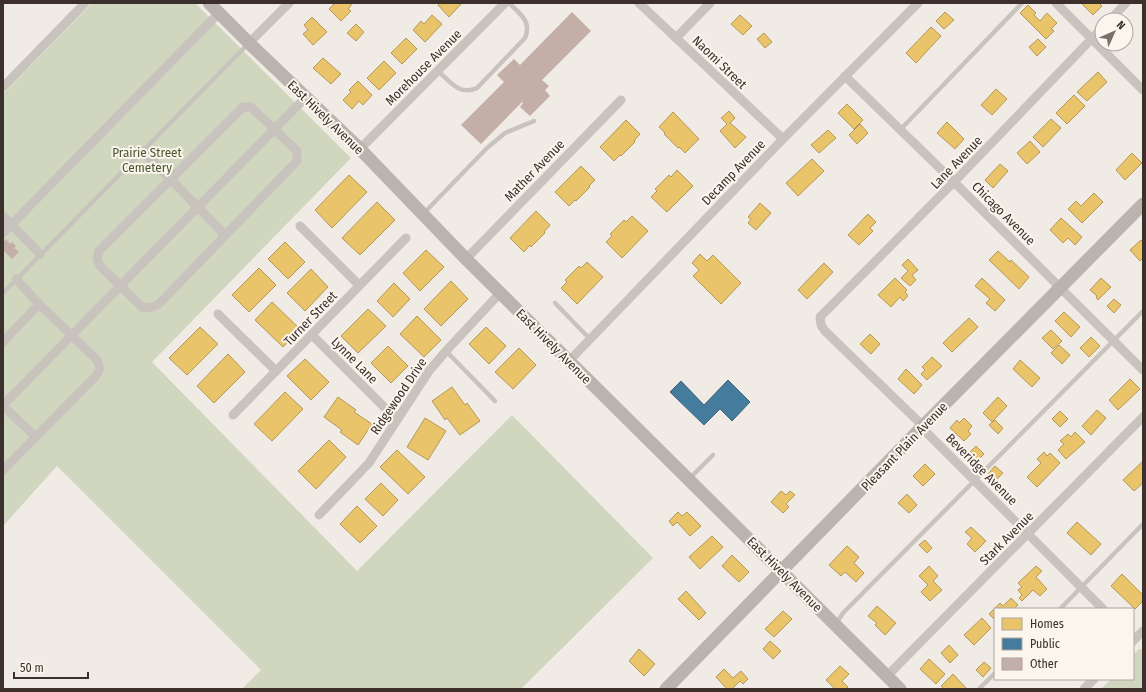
<svg xmlns="http://www.w3.org/2000/svg" width="1146" height="692" viewBox="0 0 1146 692" font-family="'Fira Sans Condensed',sans-serif">
	<style>
		.green { fill: #d1d6bf }
		.homes { fill: #e9c46a; stroke: #b59857 }
		.public { fill: #457b9d; stroke: #42647b }
		.building { fill: #c3afa7 }
		.lines { fill: none; stroke-linecap: round; stroke-linejoin: round }
		.lane { stroke: #c9c3be; stroke-width: 4.5 }
		.street { stroke: #c9c3be; stroke-width: 9 }
		.secondary { stroke: #bab3ae; stroke-width: 13 }
		.labels { text-anchor: middle; stroke-width: 4; stroke-linejoin: round; paint-order: stroke }
		.street-label { font-size: 13px; fill: #3b302b; stroke: #fbf5ee }
		.park-label { font-size: 13px; fill: #4a5a2e; stroke: #fbf5ee }
	</style>
	<rect width="100%" height="100%" fill="#f0ebe5"/>
	<g class="green">
		<path d="M92,3H195L351,158L152,362L357,571L512,415L653,558L521,689H242L261,670L57,466L3,526V94Z"/>
		<path d="M1139,649H1143V686L1141,689H1101L1111,679H1133V655Z"/>
	</g>
	<g class="homes">
		<path d="M335,3H353L348,9L351,11L341,21L329,9Z"/>
		<path d="M440,3H462L449,17L438,5Z"/>
		<path d="M1081,3H1099L1102,6L1093,15Z"/>
		<path d="M1028,5L1036,13L1034,15L1040,21L1047,13L1057,23L1051,29L1054,31L1046,39L1020,13Z"/>
		<path d="M945,12L954,20L944,29L936,21Z"/>
		<path d="M432,15L442,24L425,42L413,30L421,21L424,24Z"/>
		<path d="M740,15L752,26L743,35L731,24Z"/>
		<path d="M312,17L327,32L313,45L303,34L308,30L304,25Z"/>
		<path d="M356,24L364,32L356,41L347,33Z"/>
		<path d="M931,27L941,36L916,63L906,53Z"/>
		<path d="M764,33L772,42L765,48L757,39Z"/>
		<path d="M406,38L417,49L402,64L391,53Z"/>
		<path d="M1038,39L1046,47L1037,56L1029,47Z"/>
		<path d="M323,58L341,74L331,84L313,68Z"/>
		<path d="M384,61L396,73L379,90L367,78Z"/>
		<path d="M1098,72L1107,82L1087,101L1077,92Z"/>
		<path d="M358,81L372,95L363,105L359,101L352,109L343,100L351,92L349,90Z"/>
		<path d="M996,89L1007,99L992,115L981,105Z"/>
		<path d="M1074,95L1085,106L1067,124L1056,113Z"/>
		<path d="M847,104L863,120L854,129L838,113Z"/>
		<path d="M729,111L735,118L730,123L746,137L735,148L720,131L727,124L721,118Z"/>
		<path d="M673,112L699,139L685,153L679,147L678,148L664,134L665,133L659,127Z"/>
		<path d="M1051,119L1061,128L1043,147L1033,137Z"/>
		<path d="M626,120L640,134L634,141L635,142L621,156L620,155L614,161L600,147Z"/>
		<path d="M947,122L964,139L955,149L937,133Z"/>
		<path d="M860,124L868,133L857,144L849,135Z"/>
		<path d="M828,130L836,138L819,153L811,145Z"/>
		<path d="M1030,141L1040,152L1027,164L1017,153Z"/>
		<path d="M1132,153L1142,163L1125,180L1116,170Z"/>
		<path d="M812,159L824,171L798,196L786,183Z"/>
		<path d="M1000,164L1008,171L993,188L985,180Z"/>
		<path d="M581,166L595,180L589,186L590,187L576,201L575,200L569,206L555,192Z"/>
		<path d="M677,170L693,186L667,212L651,197L657,191L655,189L669,175L671,177Z"/>
		<path d="M349,175L367,192L332,228L315,210Z"/>
		<path d="M1094,193L1103,202L1082,223L1068,209L1076,201L1081,206Z"/>
		<path d="M377,202L395,220L360,255L342,238Z"/>
		<path d="M760,203L771,213L756,230L748,223L751,219L748,217Z"/>
		<path d="M536,211L550,225L544,232L545,233L531,247L530,245L524,252L510,238Z"/>
		<path d="M868,214L876,222L870,228L873,231L859,245L848,235Z"/>
		<path d="M632,216L648,231L622,258L606,242L612,236L610,234L624,220L626,222Z"/>
		<path d="M1061,218L1082,237L1075,245L1068,238L1063,243L1050,230Z"/>
		<path d="M1141,240L1143,243V258L1140,261L1130,250Z"/>
		<path d="M285,242L305,262L288,279L268,259Z"/>
		<path d="M426,250L444,267L420,291L403,273Z"/>
		<path d="M998,251L1010,262L1011,260L1029,277L1019,289L989,260Z"/>
		<path d="M700,254L707,261L713,255L741,283L721,304L693,276L699,270L692,263Z"/>
		<path d="M908,259L918,270L912,275L916,280L910,286L901,278L908,271L902,265Z"/>
		<path d="M587,262L603,277L577,304L561,288L567,282L565,280L579,266L581,268Z"/>
		<path d="M824,263L833,272L807,299L798,290Z"/>
		<path d="M259,268L276,285L249,312L232,295Z"/>
		<path d="M311,269L328,287L305,311L287,293Z"/>
		<path d="M895,278L907,290L905,292L908,296L903,301L900,297L891,307L878,295Z"/>
		<path d="M982,278L1005,300L995,311L986,303L990,299L975,286Z"/>
		<path d="M1101,278L1111,287L1098,300L1096,297L1097,296L1090,290Z"/>
		<path d="M451,281L468,299L441,326L424,309Z"/>
		<path d="M394,283L410,299L393,317L377,301Z"/>
		<path d="M1114,299L1121,305L1114,313L1107,306Z"/>
		<path d="M272,302L300,329L283,347L255,320Z"/>
		<path d="M368,309L386,326L358,353L341,336Z"/>
		<path d="M1064,312L1080,327L1071,337L1055,321Z"/>
		<path d="M417,316L441,340L424,357L400,334Z"/>
		<path d="M969,318L978,327L952,352L943,343Z"/>
		<path d="M200,327L218,344L187,375L169,358Z"/>
		<path d="M486,327L506,346L489,364L469,344Z"/>
		<path d="M1051,330L1062,341L1053,349L1042,338Z"/>
		<path d="M870,334L880,344L871,354L860,344Z"/>
		<path d="M1091,337L1100,346L1089,357L1080,348Z"/>
		<path d="M1059,345L1070,355L1062,364L1051,353Z"/>
		<path d="M388,346L408,366L391,383L371,363Z"/>
		<path d="M519,348L536,365L513,389L495,372Z"/>
		<path d="M228,354L245,372L214,403L197,386Z"/>
		<path d="M932,357L942,366L927,380L921,374L925,370L922,367Z"/>
		<path d="M305,359L329,382L311,400L287,376Z"/>
		<path d="M1020,360L1040,378L1032,387L1013,369Z"/>
		<path d="M906,369L922,385L914,394L898,379Z"/>
		<path d="M1130,379L1140,389L1118,410L1109,400Z"/>
		<path d="M452,387L465,405L467,403L480,421L460,435L447,418L445,420L432,401Z"/>
		<path d="M285,392L303,409L272,441L254,424Z"/>
		<path d="M338,397L356,410L354,412L372,424L358,445L340,432L342,430L324,417Z"/>
		<path d="M998,397L1007,406L992,422L983,413Z"/>
		<path d="M1097,410L1106,418L1091,435L1082,426Z"/>
		<path d="M1060,411L1068,419L1060,427L1052,419Z"/>
		<path d="M425,418L446,431L428,460L407,447Z"/>
		<path d="M964,418L972,426L968,431L971,434L964,441L950,428L957,420L959,423Z"/>
		<path d="M995,420L1003,428L998,434L989,425Z"/>
		<path d="M1075,432L1085,442L1066,459L1058,450L1064,444L1060,441L1068,434L1071,437Z"/>
		<path d="M329,440L346,457L316,489L298,471Z"/>
		<path d="M976,446L984,454L975,463L967,455Z"/>
		<path d="M397,450L425,477L408,494L380,467Z"/>
		<path d="M1044,452L1047,456L1050,453L1060,463L1037,487L1027,477L1041,463L1037,459Z"/>
		<path d="M1143,461V483L1134,491L1123,480Z"/>
		<path d="M925,464L935,474L923,486L913,476Z"/>
		<path d="M995,466L1003,473L995,481L988,474Z"/>
		<path d="M381,483L398,500L383,516L365,499Z"/>
		<path d="M781,491L786,495L790,491L795,495L786,504L789,507L783,513L771,502Z"/>
		<path d="M907,494L917,505L909,513L898,503Z"/>
		<path d="M357,506L377,526L360,543L340,524Z"/>
		<path d="M678,512L682,516L687,512L701,526L690,536L677,522L673,526L669,521Z"/>
		<path d="M1077,522L1101,544L1091,555L1067,533Z"/>
		<path d="M971,527L986,541L975,552L967,544L972,538L965,532Z"/>
		<path d="M712,536L723,547L700,569L689,557Z"/>
		<path d="M925,540L932,548L927,553L919,545Z"/>
		<path d="M847,546L859,557L854,563L864,573L856,582L845,572L841,576L829,565Z"/>
		<path d="M732,555L749,572L739,582L722,566Z"/>
		<path d="M929,566L938,576L933,581L942,590L930,601L921,592L928,585L919,576Z"/>
		<path d="M1036,566L1042,571L1036,577L1047,589L1040,596L1033,590L1022,601L1019,598L1022,595L1018,590L1022,587L1018,583Z"/>
		<path d="M1122,574L1143,595V601L1135,609L1111,586Z"/>
		<path d="M686,591L706,613L699,620L678,599Z"/>
		<path d="M1011,598L1018,605L1014,609H995V620L989,614L1000,603L1003,606Z"/>
		<path d="M877,606L896,623L885,635L875,625L877,623L868,616Z"/>
		<path d="M783,611L792,619L774,637L765,629Z"/>
		<path d="M982,618L991,628L974,645L964,635Z"/>
		<path d="M770,641L781,651L773,659L763,649Z"/>
		<path d="M949,645L958,655L950,663L941,653Z"/>
		<path d="M639,649L655,664L644,676L629,661Z"/>
		<path d="M929,659L945,674L936,684L920,669Z"/>
		<path d="M984,662L991,668L983,677L976,670Z"/>
		<path d="M840,666L849,674L842,681L848,687L846,689H835L826,680Z"/>
		<path d="M724,669L733,678L741,671L748,679L743,684L740,681L732,689H727L716,677Z"/>
		<path d="M953,674L967,689H944L941,686Z"/>
	</g>
	<path class="public" d="M728,380L750,402L732,421L720,409L704,425L670,392L681,381L704,405Z"/>
	<g class="building">
		<path d="M572,12L591,31L542,80L549,86L545,90L550,96L530,116L520,107L523,103L522,102L481,144L461,125L504,82L497,75L514,59L520,65Z"/>
		<path d="M6,239L10,244L12,242L16,246L14,248L19,252L12,259L3,250V242Z"/>
	</g>
	<g class="lines">
		<g class="lane">
			<path d="M438,71C450,82 460,96 477,88L525,38C532,21 520,14 509,3"/>
			<path d="M900,130L1022,3"/>
			<path d="M424,213L487,148L505,133L534,121"/>
			<path d="M3,293L248,44"/>
			<path d="M555,303L590,339"/>
			<path d="M446,351L495,401"/>
			<path d="M690,478L713,455"/>
			<path d="M1060,609L1143,524"/>
			<path d="M836,624L843,613L1143,311"/>
			<path d="M979,689L995,673"/>
		</g>
		<g class="street">
			<path d="M639,3L783,139"/>
			<path d="M1056,3L1143,90"/>
			<path d="M1110,20L1126,3"/>
			<path d="M1102,28L954,182L820,317L821,325L825,331L923,426L927,433L1103,609"/>
			<path d="M676,38L710,3"/>
			<path d="M249,43L289,3"/>
			<path d="M845,76L954,182L1143,370"/>
			<path d="M3,87L85,3"/>
			<path d="M243,107H251L297,151V161L159,304L150,308L142,307L100,266L97,259L99,251Z"/>
			<path d="M360,149L505,3"/>
			<path d="M143,151L225,235"/>
			<path d="M3,216L40,254"/>
			<path d="M300,226L359,285"/>
			<path d="M3,233L219,13"/>
			<path d="M466,259L621,100"/>
			<path d="M16,279L39,304"/>
			<path d="M218,314L276,371"/>
			<path d="M312,335L386,409L398,418"/>
			<path d="M3,342L39,304L97,360L100,368L96,376L3,470"/>
			<path d="M569,361L783,139L918,3"/>
			<path d="M3,405L306,97"/>
			<path d="M3,406L36,437"/>
			<path d="M233,415L406,238"/>
			<path d="M319,515L369,463L429,371L446,351L500,293"/>
			<path d="M1133,641L1143,631"/>
			<path d="M887,676L1143,417"/>
			<path d="M1084,689L1094,679"/>
		</g>
		<g class="secondary">
			<path d="M209,3L249,43L360,149L466,259L900,689"/>
			<path d="M666,689L923,426L1143,204"/>
		</g>
	</g>
	<g class="labels">
		<g class="street-label">
			<text transform="translate(720 62) rotate(44)" y="5">Naomi Street</text>
			<text transform="translate(423 67) rotate(-45)" y="5">Morehouse Avenue</text>
			<text transform="translate(326 117) rotate(44)" y="5">East Hively Avenue</text>
			<text transform="translate(956 162) rotate(-46)" y="5">Lane Avenue</text>
			<text transform="translate(534 170) rotate(-46)" y="5">Mather Avenue</text>
			<text transform="translate(733 172) rotate(-46)" y="5">Decamp Avenue</text>
			<text transform="translate(1004 213) rotate(45)" y="5">Chicago Avenue</text>
			<text transform="translate(310 318) rotate(-46)" y="5">Turner Street</text>
			<text transform="translate(554 346) rotate(45)" y="5">East Hively Avenue</text>
			<text transform="translate(355 360) rotate(45)" y="5">Lynne Lane</text>
			<text transform="translate(398 396) rotate(-56)" y="5">Ridgewood Drive</text>
			<text transform="translate(904 446) rotate(-46)" y="5">Pleasant Plain Avenue</text>
			<text transform="translate(982 469) rotate(45)" y="5">Beveridge Avenue</text>
			<text transform="translate(1006 538) rotate(-45)" y="5">Stark Avenue</text>
			<text transform="translate(785 574) rotate(45)" y="5">East Hively Avenue</text>
		</g>
		<g class="park-label">
			<text x="147" y="157">Prairie Street<tspan x="147" dy="15">Cemetery</tspan></text>
		</g>
	</g>
	<rect width="1146" height="692" fill="none" stroke="#3b302b" stroke-width="8"/>
	<rect x="994" y="608" width="140" height="72" fill="#fbf5ee" stroke="#aea6a0"/>
	<rect x="1002" y="618" width="20" height="12" fill="#e9c46a" stroke="#aea6a0"/>
	<text x="1030" y="628" font-size="12" fill="#3b302b">Homes</text>
	<rect x="1002" y="638" width="20" height="12" fill="#457b9d" stroke="#aea6a0"/>
	<text x="1030" y="648" font-size="12" fill="#3b302b">Public</text>
	<rect x="1002" y="658" width="20" height="12" fill="#c3afa7" stroke="#aea6a0"/>
	<text x="1030" y="668" font-size="12" fill="#3b302b">Other</text>
	<g transform="translate(1114 32) rotate(45)"><circle r="19" fill="#fbf5ee" stroke="#aea6a0"/>
	<path d="M0-3L7 15L0 10L-7 15Z" fill="#7a716c"/>
	<text y="-6" font-size="11" font-weight="bold" text-anchor="middle" fill="#3b302b">N</text>
	</g>
	<path d="M14 672v6h74v-6" fill="none" stroke="#3b302b" stroke-width="2"/>
	<text x="20" y="672" font-size="12" fill="#3b302b" stroke="#fbf5ee" stroke-width="3" paint-order="stroke">50 m</text>
</svg>
